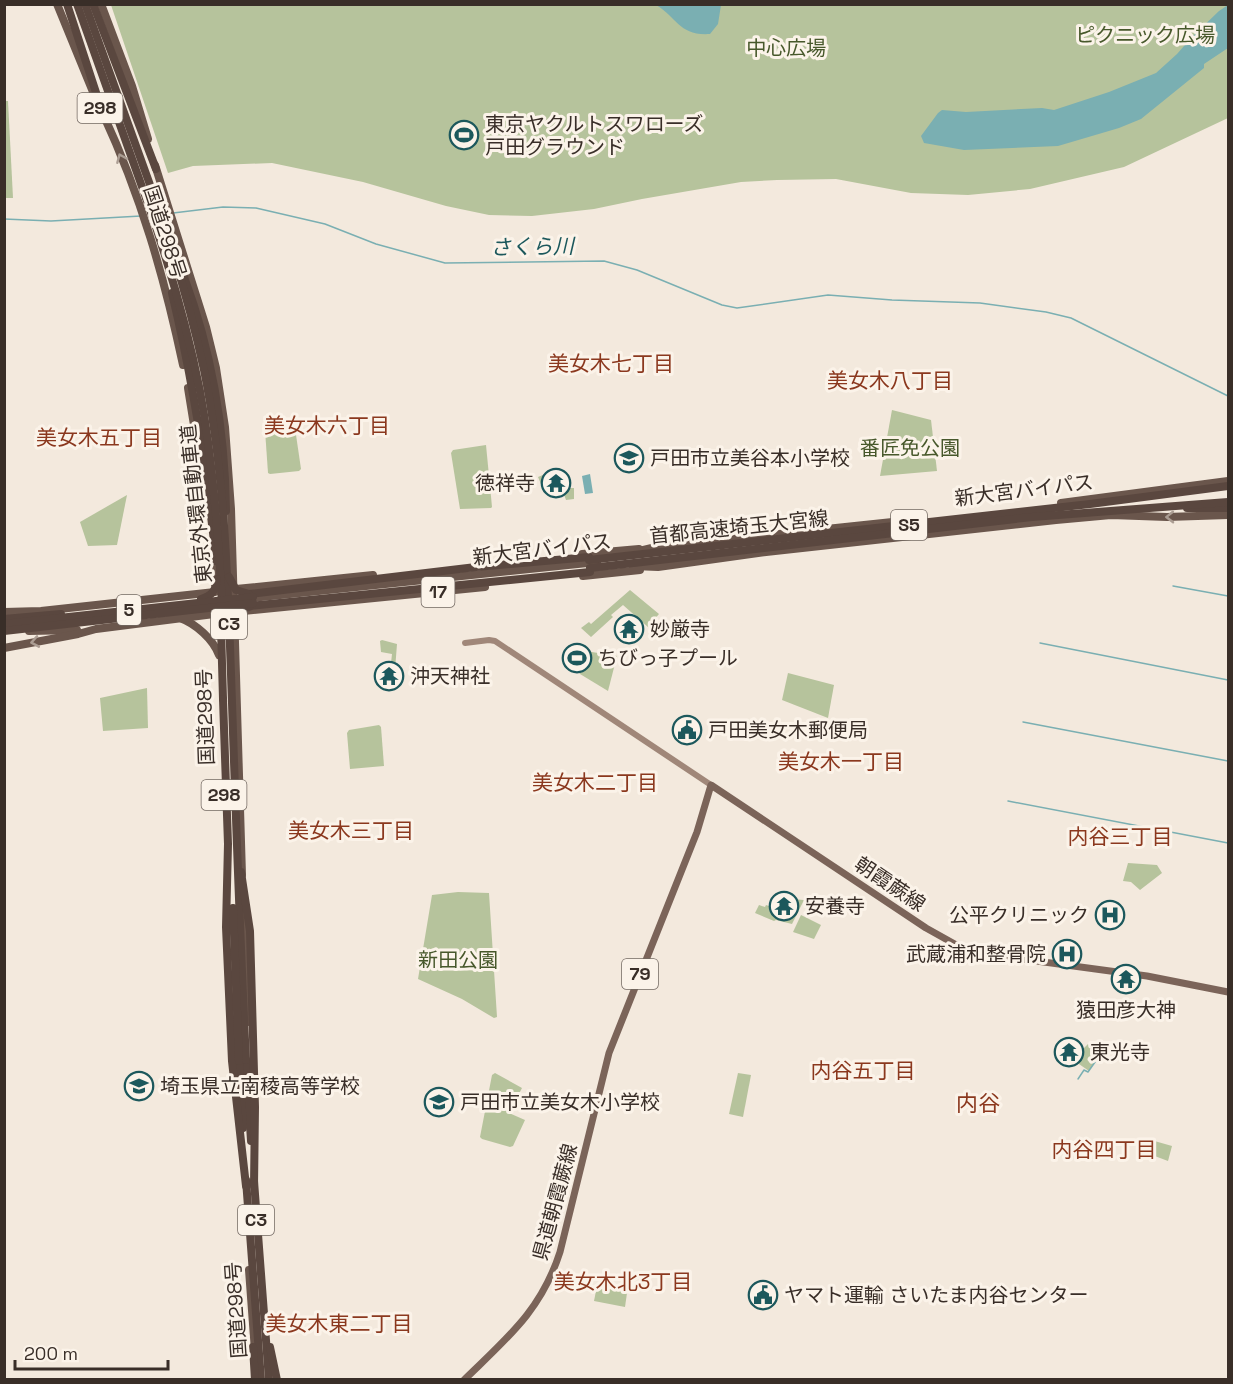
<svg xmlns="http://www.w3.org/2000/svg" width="1233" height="1384" viewBox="0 0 1233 1384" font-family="'Space Grotesk','Noto Sans JP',sans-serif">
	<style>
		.green { fill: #b6c39c }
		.water { fill: #7aafb2 }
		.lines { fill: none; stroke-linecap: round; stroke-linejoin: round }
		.stream { stroke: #7aafb2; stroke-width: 1.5 }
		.secondary { stroke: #a08779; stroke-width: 6 }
		.primary { stroke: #7b6459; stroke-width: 7 }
		.trunk { stroke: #6a564c; stroke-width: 8 }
		.motorway { stroke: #5a473f; stroke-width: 8 }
		.motorway-bridge { stroke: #5a473f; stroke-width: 8 }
		.oneway { stroke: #ab9d93 }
		.labels { text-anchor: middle; stroke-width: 6; stroke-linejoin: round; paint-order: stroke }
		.shield { fill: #fbf3e9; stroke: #736962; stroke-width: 1.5 }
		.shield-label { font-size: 18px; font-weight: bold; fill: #392e28 }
		.park-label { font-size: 20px; fill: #47582b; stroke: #fbf3e9 }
		.poi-label { font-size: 20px; fill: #392e28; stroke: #fbf3e9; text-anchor: start }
		.street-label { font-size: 20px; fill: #392e28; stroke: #fbf3e9 }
		.water-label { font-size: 21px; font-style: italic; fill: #1c585c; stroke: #fbf3e9 }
		.neighbourhood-label { font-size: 21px; fill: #8b381e; stroke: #fbf3e9 }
		.quarter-label { font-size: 22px; fill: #8b381e; stroke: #fbf3e9 }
	</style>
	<rect width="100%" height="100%" fill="#f3e9dd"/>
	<g class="green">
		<path d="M111,5H1228V118L1124,167L1030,189L968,195L911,193L836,179L777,180L741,182L642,199L594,209L532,216L489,215L446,206L363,182L272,163L193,166L168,173Z"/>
		<path d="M4,101H8L13,198H5Z"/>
		<path d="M892,410L931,420L937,471L880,476Z"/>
		<path d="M293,427L295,428L301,469L299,471L270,474L268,473L265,430Z"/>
		<path d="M486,445L492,507L491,508L460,509L451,453L453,450Z"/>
		<path d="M560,468L568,488H574V499L566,500L558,477L541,484L538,477Z"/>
		<path d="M127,495L117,545L88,546L80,522Z"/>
		<path d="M630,590L659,614L648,627L623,605L611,615L613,617L591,637L581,628L589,622L591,624Z"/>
		<path d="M382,640L397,644L395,670L382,672V663H391L392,654L381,652L380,641Z"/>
		<path d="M573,649L617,656L608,691L580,674L570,659Z"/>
		<path d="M788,673L834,685L828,718L782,700Z"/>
		<path d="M147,688L148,728L103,731L100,698Z"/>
		<path d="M379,725L381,727L384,766L350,769L347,733L349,730Z"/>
		<path d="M1128,863L1157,865L1162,873L1140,890L1131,882L1123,881Z"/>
		<path d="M458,892L489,893L497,1017L494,1018L462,999L418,979L432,895Z"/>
		<path d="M792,899L804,900L792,924L776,920L774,921L755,913L759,905L765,907L766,905L786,912Z"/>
		<path d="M801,915L821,925L814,939L793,932Z"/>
		<path d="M1088,1044L1100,1054L1089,1071L1069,1057L1076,1046L1082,1050Z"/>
		<path d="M495,1073L522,1088L509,1113L525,1120L513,1146L510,1147L482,1139L480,1137L492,1075Z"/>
		<path d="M738,1073L751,1075L743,1117L729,1114Z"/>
		<path d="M1151,1140L1172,1146L1168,1161L1144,1152Z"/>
		<path d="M597,1286L627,1293L625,1307L594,1301Z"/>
	</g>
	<g class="water">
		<path d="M656,5H721L718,24L710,34C679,36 678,18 656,5Z"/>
		<path d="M1228,5V48L1204,64V68L1141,119L1119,128L1058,146L964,150L924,143L921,136L938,113L942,110L966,112L1042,108L1054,110L1109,92L1156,73L1177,54L1192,37L1219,11Z"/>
		<path d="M590,474L593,493L585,494L582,476Z"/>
	</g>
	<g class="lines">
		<g class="stream">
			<path d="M173,213L223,207L256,208L325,224L376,244L445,263L604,261L637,270L722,305L737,308L828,295L892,300L980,303L1046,312L1071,318L1228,396"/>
			<path d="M4,219L51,221L141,216"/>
			<path d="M1173,586L1228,596"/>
			<path d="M1040,643L1228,680"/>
			<path d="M1023,722L1228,761"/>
			<path d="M1008,801L1228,843"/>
			<path d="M1078,1079L1084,1070L1088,1072L1100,1055"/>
		</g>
		<path class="secondary" d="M465,643L489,640L495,641L711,785"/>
		<path class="primary" d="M464,1380C507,1338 541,1311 560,1252L609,1053L697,832L711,785L926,928L960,947L977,953L1147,976L1228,992"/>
		<g class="trunk">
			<path d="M57,4L93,92"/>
			<path d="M101,4L132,86L148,139"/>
			<path d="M103,114C141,196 164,276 183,365"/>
			<path d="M155,165L206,327L216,368L225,427L231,509L242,875"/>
			<path d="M188,388L199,456"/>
			<path d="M1061,503L1228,481"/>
			<path d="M635,552L656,547L902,521"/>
			<path d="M212,554L215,584"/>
			<path d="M582,554L639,549"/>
			<path d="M633,566L658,567L766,552L1056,520L1111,515L1167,517L1228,515"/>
			<path d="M583,576L640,570"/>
			<path d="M236,589L373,575"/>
			<path d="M251,598L597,562"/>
			<path d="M216,602L218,629"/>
			<path d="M243,611L485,587"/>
			<path d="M4,612L41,611L215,592"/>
			<path d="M180,618C196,624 213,639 219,655"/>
			<path d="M29,631L77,630"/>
			<path d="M4,648L78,634L96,629L222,613"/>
			<path d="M244,911L249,1022"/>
			<path d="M249,1270L255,1351"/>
		</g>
		<g class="motorway">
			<path d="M67,4L105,120"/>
			<path d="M77,4L146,198"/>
			<path d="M85,4L154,196"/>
			<path d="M93,4L156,169"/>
			<path d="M184,277C212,352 225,431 226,511"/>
			<path d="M172,293C193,381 207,471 216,561"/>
			<path d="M1187,508H1228"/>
			<path d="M249,594L476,567L589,557"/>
			<path d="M249,606L590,572"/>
			<path d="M4,619L61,614"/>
			<path d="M221,628L223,699"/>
			<path d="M246,1060L251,1141"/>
			<path d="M239,1061L243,1128"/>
			<path d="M246,1180L261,1380"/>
			<path d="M254,1181L269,1380"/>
			<path d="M253,1347L255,1380"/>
			<path d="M270,1347L277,1380"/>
		</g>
		<g class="motorway-bridge">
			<path d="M154,196C174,253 191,310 204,370C226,479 228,592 232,703C236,822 240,941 246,1060"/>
			<path d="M146,198C168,261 187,325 200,391C213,462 218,533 222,604"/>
			<path d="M589,560L1090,504L1228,486"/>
			<path d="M590,568L1032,517L1228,502"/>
			<path d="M229,577L236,590L249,594"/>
			<path d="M201,599C212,596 216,590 217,579"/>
			<path d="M4,624L253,597"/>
			<path d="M232,627C233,615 238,610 249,607"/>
			<path d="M221,628L222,616L228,606"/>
			<path d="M4,631L253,603"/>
			<path d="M223,699L228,844L226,927L232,1061L246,1186"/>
			<path d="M241,872L250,931L255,1107L254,1186"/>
			<path d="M233,908L239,1061"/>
		</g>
	</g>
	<defs><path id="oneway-chevron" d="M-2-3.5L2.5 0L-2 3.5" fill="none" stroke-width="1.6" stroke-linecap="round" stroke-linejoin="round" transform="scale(1.5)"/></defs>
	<g class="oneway">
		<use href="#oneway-chevron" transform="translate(121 158) rotate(-113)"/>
		<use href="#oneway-chevron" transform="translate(1170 517) rotate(179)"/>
		<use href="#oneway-chevron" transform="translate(35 642) rotate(170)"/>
	</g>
	<defs>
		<g id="stadium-ring" transform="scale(1.5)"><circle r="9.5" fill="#fbf3e9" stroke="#1c585c" stroke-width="1.5"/><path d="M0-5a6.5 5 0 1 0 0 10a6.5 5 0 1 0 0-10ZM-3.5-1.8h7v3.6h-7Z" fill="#1c585c"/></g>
		<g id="school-ring" transform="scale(1.5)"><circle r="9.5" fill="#fbf3e9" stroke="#1c585c" stroke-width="1.5"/><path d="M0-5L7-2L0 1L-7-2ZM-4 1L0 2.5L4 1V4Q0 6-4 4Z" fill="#1c585c"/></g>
		<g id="temple-ring" transform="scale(1.5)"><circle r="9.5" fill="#fbf3e9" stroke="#1c585c" stroke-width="1.5"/><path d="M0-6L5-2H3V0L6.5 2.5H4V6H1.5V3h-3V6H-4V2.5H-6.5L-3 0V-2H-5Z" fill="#1c585c"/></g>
		<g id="civic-ring" transform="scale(1.5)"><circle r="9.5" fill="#fbf3e9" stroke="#1c585c" stroke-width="1.5"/><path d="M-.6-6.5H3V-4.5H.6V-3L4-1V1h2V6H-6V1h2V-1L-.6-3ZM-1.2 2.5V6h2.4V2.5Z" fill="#1c585c"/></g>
		<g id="hospital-ring" transform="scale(1.5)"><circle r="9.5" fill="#fbf3e9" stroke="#1c585c" stroke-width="1.5"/><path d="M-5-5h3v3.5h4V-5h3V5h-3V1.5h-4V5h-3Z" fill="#1c585c"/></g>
	</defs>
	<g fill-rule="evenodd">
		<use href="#stadium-ring" x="464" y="135"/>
		<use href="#school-ring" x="629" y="458"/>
		<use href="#temple-ring" x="556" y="483"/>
		<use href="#temple-ring" x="629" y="629"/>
		<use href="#stadium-ring" x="577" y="658"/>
		<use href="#temple-ring" x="389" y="676"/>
		<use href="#civic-ring" x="687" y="730"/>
		<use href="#temple-ring" x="784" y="906"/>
		<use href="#hospital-ring" x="1110" y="915"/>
		<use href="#hospital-ring" x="1067" y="954"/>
		<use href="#temple-ring" x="1126" y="979"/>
		<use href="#temple-ring" x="1069" y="1052"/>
		<use href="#school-ring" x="139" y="1086"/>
		<use href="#school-ring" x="439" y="1102"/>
		<use href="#civic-ring" x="763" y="1295"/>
	</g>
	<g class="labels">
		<g class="shield">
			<rect x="77.5" y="93" width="45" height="30" rx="4.5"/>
			<rect x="891" y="510" width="36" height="30" rx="4.5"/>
			<rect x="421.5" y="577" width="33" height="30" rx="4.5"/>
			<rect x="117" y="595" width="24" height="30" rx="4.5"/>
			<rect x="211" y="609" width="36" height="30" rx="4.5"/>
			<rect x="201.5" y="780" width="45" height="30" rx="4.5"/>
			<rect x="622" y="959" width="36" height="30" rx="4.5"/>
			<rect x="238" y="1205" width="36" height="30" rx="4.5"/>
		</g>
		<g class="shield-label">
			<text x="100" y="114">298</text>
			<text x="909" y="531">S5</text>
			<text x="438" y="598">17</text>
			<text x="129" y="616">5</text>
			<text x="229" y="630">C3</text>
			<text x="224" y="801">298</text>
			<text x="640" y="980">79</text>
			<text x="256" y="1226">C3</text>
		</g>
		<g class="park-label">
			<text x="1145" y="42">ピクニック広場</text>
			<text x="786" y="55">中心広場</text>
			<text x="910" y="455">番匠免公園</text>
			<text x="458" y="967">新田公園</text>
		</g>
		<g class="poi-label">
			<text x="485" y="131">東京ヤクルトスワローズ<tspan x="485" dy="23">戸田グラウンド</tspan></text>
			<text x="650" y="465">戸田市立美谷本小学校</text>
			<text x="535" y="490" text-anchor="end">徳祥寺</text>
			<text x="650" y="636">妙厳寺</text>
			<text x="598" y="665">ちびっ子プール</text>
			<text x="410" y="683">沖天神社</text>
			<text x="708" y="737">戸田美女木郵便局</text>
			<text x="805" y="913">安養寺</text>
			<text x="1089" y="922" text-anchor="end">公平クリニック</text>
			<text x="1046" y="961" text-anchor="end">武蔵浦和整骨院</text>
			<text x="1126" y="1017" text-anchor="middle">猿田彦大神</text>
			<text x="1090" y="1059">東光寺</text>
			<text x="160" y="1093">埼玉県立南稜高等学校</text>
			<text x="460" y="1109">戸田市立美女木小学校</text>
			<text x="784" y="1302">ヤマト運輸 さいたま内谷センター</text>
		</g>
		<g class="street-label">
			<text transform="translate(165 232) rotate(72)" y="7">国道298号</text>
			<text transform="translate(1024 490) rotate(-7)" y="7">新大宮バイパス</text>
			<text transform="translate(196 504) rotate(-96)" y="7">東京外環自動車道</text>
			<text transform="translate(739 527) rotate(-6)" y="7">首都高速埼玉大宮線</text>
			<text transform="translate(542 549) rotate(-7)" y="7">新大宮バイパス</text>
			<text transform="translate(205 717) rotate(-92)" y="7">国道298号</text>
			<text transform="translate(890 884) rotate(34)" y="7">朝霞蕨線</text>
			<text transform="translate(555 1202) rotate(-75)" y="7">県道朝霞蕨線</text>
			<text transform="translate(236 1310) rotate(-94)" y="7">国道298号</text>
		</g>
		<g class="water-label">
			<text transform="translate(532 247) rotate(-1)" y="7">さくら川</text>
		</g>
		<g class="neighbourhood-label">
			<text x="611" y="371">美女木七丁目</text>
			<text x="890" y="388">美女木八丁目</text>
			<text x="327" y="433">美女木六丁目</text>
			<text x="99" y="445">美女木五丁目</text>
			<text x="841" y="769">美女木一丁目</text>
			<text x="595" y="790">美女木二丁目</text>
			<text x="351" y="838">美女木三丁目</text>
			<text x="1120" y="844">内谷三丁目</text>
			<text x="863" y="1078">内谷五丁目</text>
			<text x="1104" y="1157">内谷四丁目</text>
			<text x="623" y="1289">美女木北3丁目</text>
			<text x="339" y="1331">美女木東二丁目</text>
		</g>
		<g class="quarter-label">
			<text x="978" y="1111">内谷</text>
		</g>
	</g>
	<rect width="1233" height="1384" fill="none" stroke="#392e28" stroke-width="12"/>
	<path d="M15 1360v9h153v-9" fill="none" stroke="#392e28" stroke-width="3"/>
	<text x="24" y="1360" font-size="18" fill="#392e28" stroke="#fbf3e9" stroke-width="4.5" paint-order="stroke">200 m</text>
</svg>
